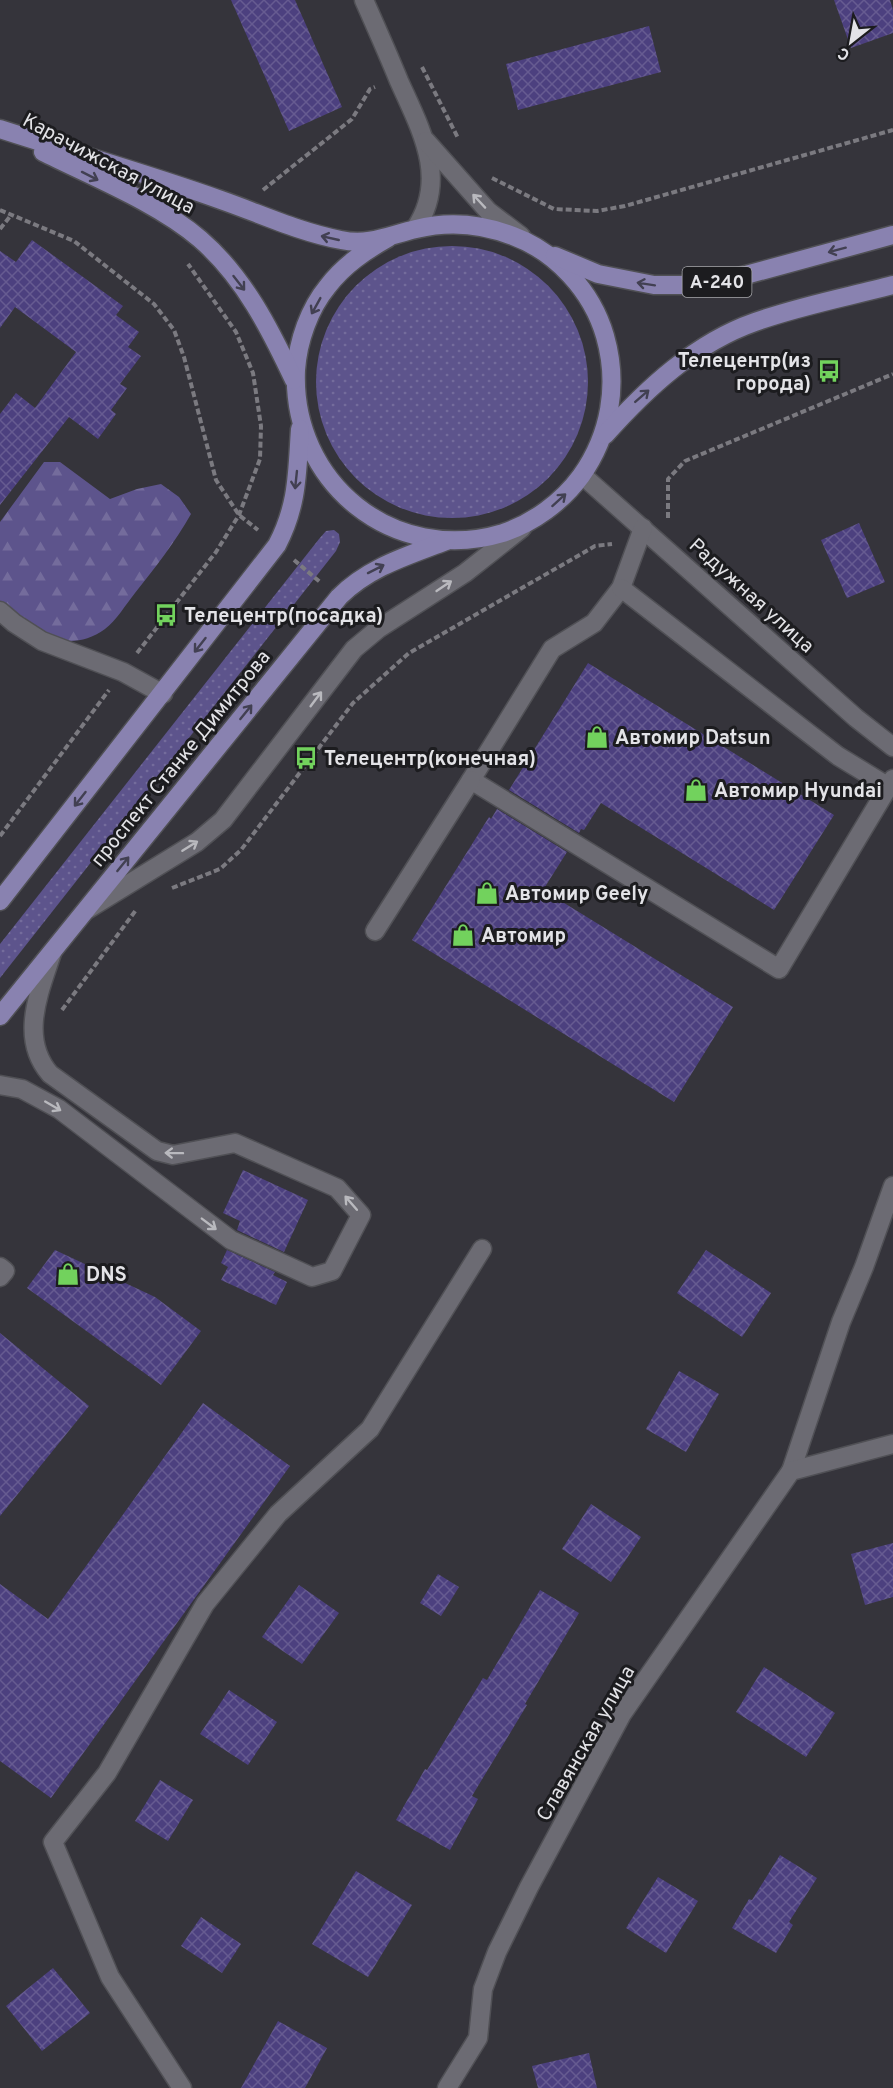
<svg xmlns="http://www.w3.org/2000/svg" width="893" height="2088" viewBox="0 0 893 2088" font-family="Overpass,sans-serif">
	<style>
		.grass { fill: url(#grass-dots) }
		.forest { fill: url(#forest-firs) }
		.building { fill: url(#building-cross-hatch) }
		.lines { fill: none; stroke-linecap: round; stroke-linejoin: round }
		.minor-casing { stroke: #505055; stroke-width: 21 }
		.major-casing { stroke: #505055; stroke-width: 21 }
		.path { stroke: #7b7a80; stroke-width: 4; stroke-dasharray: 6 3; stroke-linecap: butt }
		.minor { stroke: #6c6b73; stroke-width: 18 }
		.major { stroke: #8982b0; stroke-width: 18 }
		.oneway { stroke: #424052 }
		.oneway2 { stroke: #b9b9be }
		.labels { text-anchor: middle; stroke-width: 6; stroke-linejoin: round; paint-order: stroke }
		.shield { fill: #1c1c1f; stroke: #a7a7ab; stroke-width: 1.5 }
		.shield-label { font-size: 18px; font-weight: bold; fill: #e3e3e7 }
		.street-label { font-size: 20px; fill: #e3e3e7; stroke: #1c1c1f }
		.poi-label { font-size: 20px; font-weight: bold; fill: #e3e3e7; stroke: #1c1c1f; text-anchor: start }
	</style>
	<defs>
		<pattern id="grass-dots" width="8" height="8" patternUnits="userSpaceOnUse" patternTransform="scale(1.5)"><rect width="8" height="8" fill="#5d548c"/><path d="M2 2h.1M6 6h.1" fill="none" stroke="#746c9c" stroke-width="1.8" stroke-linecap="round"/></pattern>
		<pattern id="forest-firs" width="22" height="20" patternUnits="userSpaceOnUse" patternTransform="scale(1.5)"><rect width="22" height="20" fill="#5d548c"/><path d="M5 1l3.5 6h-7zM16 11l3.5 6h-7z" fill="#746c9c"/></pattern>
		<pattern id="building-cross-hatch" width="8" height="8" patternUnits="userSpaceOnUse" patternTransform="scale(1.5)"><rect width="8" height="8" fill="#4c407f"/><path d="M0 0l8 8M0 8l8-8" fill="none" stroke="#665b91"/></pattern>
	</defs>
	<rect width="100%" height="100%" fill="#35343b"/>
	<g class="grass">
		<circle cx="452" cy="382" r="136"/>
		<path d="M334,530L339,534L340,542L336,551L0,978V944L319,539L326,531Z"/>
	</g>
	<path class="forest" d="M44,462H60L110,499L137,489L161,484L179,497L191,514C175,542 155,568 135,593C126,604 116,621 105,629C66,657 28,631 0,602V522Z"/>
	<g class="building">
		<path d="M231,0H295L342,107L289,131Z"/>
		<path d="M834,0H890L893,10V33L851,48Z"/>
		<path d="M649,26L661,72L518,110L506,64Z"/>
		<path d="M32,240L123,306L116,315L139,332L128,347L141,356L120,384L127,388L111,410L116,414L98,439L69,417L0,505V414L16,393L35,408L76,352L15,307L0,328V251L16,262Z"/>
		<path d="M859,523L885,582L847,598L821,540Z"/>
		<path d="M588,663L834,815L774,910L601,803L584,830L581,829L579,833L509,790Z"/>
		<path d="M497,809L567,852L543,890L733,1007L674,1102L412,940L489,817L491,819Z"/>
		<path d="M243,1170L308,1200L284,1252L237,1230L240,1221L223,1213Z"/>
		<path d="M55,1250L155,1297L201,1331L161,1385L27,1288Z"/>
		<path d="M227,1250L275,1272L273,1275L287,1282L276,1305L221,1280L228,1267L221,1263Z"/>
		<path d="M706,1250L771,1293L742,1337L677,1293Z"/>
		<path d="M0,1333L89,1406L0,1516Z"/>
		<path d="M679,1371L719,1394L686,1452L646,1429Z"/>
		<path d="M203,1403L290,1466L51,1798L0,1761V1584L48,1619Z"/>
		<path d="M591,1504L641,1537L611,1582L562,1549Z"/>
		<path d="M893,1543V1597L865,1605L851,1554Z"/>
		<path d="M438,1574L459,1587L441,1616L420,1603Z"/>
		<path d="M299,1585L339,1613L302,1664L262,1637Z"/>
		<path d="M540,1590L579,1613L525,1704L527,1705L472,1796L478,1799L450,1850L396,1820L425,1769L427,1770L483,1678L487,1680Z"/>
		<path d="M764,1667L835,1713L806,1757L736,1712Z"/>
		<path d="M229,1690L277,1722L248,1765L200,1734Z"/>
		<path d="M160,1780L193,1800L168,1841L135,1821Z"/>
		<path d="M780,1855L817,1878L789,1922L793,1925L776,1953L732,1928L749,1899L752,1900Z"/>
		<path d="M356,1871L412,1905L368,1977L312,1944Z"/>
		<path d="M658,1877L698,1901L666,1953L626,1928Z"/>
		<path d="M201,1917L241,1944L222,1973L181,1946Z"/>
		<path d="M53,1968L90,2013L42,2051L6,2006Z"/>
		<path d="M278,2021L327,2048L305,2088H241Z"/>
		<path d="M589,2053L597,2088H538L532,2066Z"/>
	</g>
	<g class="lines">
		<g class="minor-casing">
			<g id="minor">
				<path d="M364,0C376,27 388,54 399,81C421,130 449,179 415,229"/>
				<path d="M426,141L488,211L521,236"/>
				<path d="M582,475L856,718L893,747"/>
				<path d="M643,528L621,588L594,623L552,649L471,780L779,969L893,779"/>
				<path d="M621,588L838,756L889,787"/>
				<path d="M0,611L14,623L42,641L123,672L163,694"/>
				<path d="M88,909L197,842L223,820L354,649L378,629L465,573L522,528"/>
				<path d="M375,931L471,780"/>
				<path d="M0,1085L22,1089L59,1109L231,1240L312,1277L332,1271L361,1215L337,1188L235,1143L173,1155L157,1151L50,1074C19,1038 39,993 52,953"/>
				<path d="M0,1267L5,1271L0,1277"/>
				<path d="M791,1471L841,1322L864,1267L893,1186"/>
				<path d="M182,2088L110,1977L53,1842L107,1773L205,1604L278,1514L370,1429L482,1249"/>
				<path d="M447,2088L478,2038L483,1989L497,1952L529,1887L622,1714L791,1471L893,1444"/>
			</g>
		</g>
		<g class="major-casing">
			<g id="major">
				<path d="M0,129C74,153 148,174 221,200C261,214 299,232 341,240C369,246 390,235 416,229C448,221 482,224 513,236C556,252 592,291 605,336C619,385 610,435 581,476C562,502 533,523 503,533C394,566 291,483 296,370C298,341 309,309 328,286C344,265 365,251 388,238"/>
				<path d="M43,152C93,177 158,203 200,239C244,277 270,329 294,380"/>
				<path d="M555,256L598,274L654,285H684L720,282L893,235"/>
				<path d="M605,435C646,389 695,343 755,322C799,306 847,297 893,285"/>
				<path d="M0,901L277,545C298,505 297,473 300,429"/>
				<path d="M0,1016L339,597C369,567 407,556 446,541"/>
			</g>
		</g>
		<g class="path">
			<path d="M422,67L458,138"/>
			<path d="M492,178L554,209L597,211L625,206L893,130"/>
			<path d="M263,190L352,119L370,89L375,87"/>
			<path d="M0,210L74,241L154,304L174,330L184,357L216,480L239,515L258,530"/>
			<path d="M0,229L12,214"/>
			<path d="M668,518V479L685,461L893,374"/>
			<path d="M294,560L320,582"/>
			<path d="M137,653L216,552L239,515L260,459L261,426L253,373L236,332L188,264"/>
			<path d="M0,836L109,690"/>
			<path d="M172,888L220,869L241,850L353,703L409,653L595,546L612,544"/>
			<path d="M62,1010L136,910"/>
		</g>
		<use href="#minor" class="minor"/>
		<use href="#major" class="major"/>
	</g>
	<defs><path id="oneway-shaft" d="M-6 0H5M1.5-3L5.5 0L1.5 3" fill="none" stroke-width="1.6" stroke-linecap="round" stroke-linejoin="round" transform="scale(1.5)"/></defs>
	<g class="oneway">
		<use href="#oneway-shaft" transform="translate(90 176) rotate(27)"/>
		<use href="#oneway-shaft" transform="translate(330 238) rotate(-167)"/>
		<use href="#oneway-shaft" transform="translate(837 250) rotate(165)"/>
		<use href="#oneway-shaft" transform="translate(239 283) rotate(52)"/>
		<use href="#oneway-shaft" transform="translate(646 284) rotate(-171)"/>
		<use href="#oneway-shaft" transform="translate(316 306) rotate(119)"/>
		<use href="#oneway-shaft" transform="translate(642 396) rotate(-41)"/>
		<use href="#oneway-shaft" transform="translate(296 480) rotate(96)"/>
		<use href="#oneway-shaft" transform="translate(559 500) rotate(-42)"/>
		<use href="#oneway-shaft" transform="translate(376 569) rotate(-27)"/>
		<use href="#oneway-shaft" transform="translate(200 645) rotate(128)"/>
		<use href="#oneway-shaft" transform="translate(246 712) rotate(-51)"/>
		<use href="#oneway-shaft" transform="translate(80 799) rotate(128)"/>
		<use href="#oneway-shaft" transform="translate(123 864) rotate(-51)"/>
	</g>
	<g class="oneway2">
		<use href="#oneway-shaft" transform="translate(479 201) rotate(-133)"/>
		<use href="#oneway-shaft" transform="translate(444 586) rotate(-34)"/>
		<use href="#oneway-shaft" transform="translate(316 699) rotate(-53)"/>
		<use href="#oneway-shaft" transform="translate(190 846) rotate(-32)"/>
		<use href="#oneway-shaft" transform="translate(53 1106) rotate(30)"/>
		<use href="#oneway-shaft" transform="translate(174 1153) rotate(-179)"/>
		<use href="#oneway-shaft" transform="translate(351 1203) rotate(-131)"/>
		<use href="#oneway-shaft" transform="translate(209 1224) rotate(37)"/>
	</g>
	<defs>
		<g id="bus-bare" transform="scale(1.8)"><path d="M-5-6H5V4H4V6H2V4H-2V6H-4V4H-5ZM-3.5-4V0h7V-4ZM-3.5 1.2v1.5H-2V1.2ZM2 1.2v1.5H3.5V1.2Z" fill="#72d25d" stroke="#1c1c1f" stroke-width="2.5" paint-order="stroke"/></g>
		<g id="shop-bare" transform="scale(1.8)"><path d="M-5-2.5h2.3a2.7 3.5 0 0 1 5.4 0H5L5.5 6h-11ZM-1.5-2.5h3a1.5 2.3 0 0 0-3 0Z" fill="#72d25d" stroke="#1c1c1f" stroke-width="2.5" paint-order="stroke"/></g>
	</defs>
	<g fill-rule="evenodd">
		<use href="#bus-bare" x="829" y="371"/>
		<use href="#bus-bare" x="166" y="615"/>
		<use href="#shop-bare" x="597" y="737"/>
		<use href="#bus-bare" x="306" y="758"/>
		<use href="#shop-bare" x="696" y="790"/>
		<use href="#shop-bare" x="487" y="893"/>
		<use href="#shop-bare" x="463" y="935"/>
		<use href="#shop-bare" x="68" y="1274"/>
	</g>
	<g class="labels">
		<rect class="shield" x="682.5" y="267" width="69" height="30" rx="4.5"/>
		<g class="shield-label">
			<text x="717" y="288">А-240</text>
		</g>
		<g class="street-label">
			<text transform="translate(109 163) rotate(28)" y="7">Карачижская улица</text>
			<text transform="translate(752 595) rotate(42)" y="7">Радужная улица</text>
			<text transform="translate(180 758) rotate(-51)" y="7">проспект Станке Димитрова</text>
			<text transform="translate(585 1743) rotate(-60)" y="7">Славянская улица</text>
		</g>
		<g class="poi-label">
			<text x="811" y="367" text-anchor="end">Телецентр(из<tspan x="811" dy="23">города)</tspan></text>
			<text x="184" y="622">Телецентр(посадка)</text>
			<text x="615" y="744">Автомир Datsun</text>
			<text x="324" y="765">Телецентр(конечная)</text>
			<text x="714" y="797">Автомир Hyundai</text>
			<text x="505" y="900">Автомир Geely</text>
			<text x="481" y="942">Автомир</text>
			<text x="86" y="1281">DNS</text>
		</g>
	</g>
	<g transform="translate(851 42) rotate(211)" stroke="#1c1c1f" stroke-width="4.5" paint-order="stroke">
	<path d="M0-4.5L10 22L0 15L-10 22Z" fill="#e3e3e7"/>
	<text y="-9" font-size="16" font-weight="bold" text-anchor="middle" fill="#e3e3e7">С</text>
	</g>
</svg>
